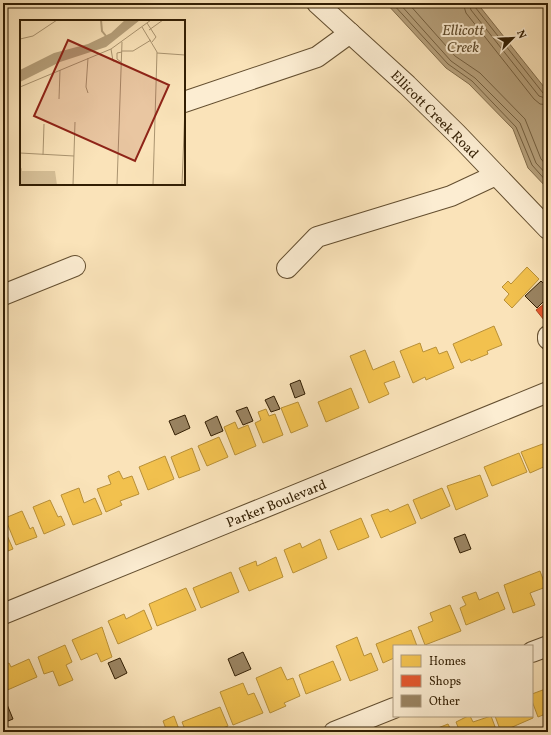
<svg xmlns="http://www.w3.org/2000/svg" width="551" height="735" viewBox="0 0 551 735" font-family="Vollkorn,serif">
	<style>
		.water { fill: #b6a07b; stroke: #816c4b }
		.homes { fill: #f2c14e; stroke: #b89038 }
		.shops { fill: #e4572e; stroke: #af4621 }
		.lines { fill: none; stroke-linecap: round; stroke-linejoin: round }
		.shore { stroke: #745f3f; stroke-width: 1 }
		.building { fill: #9a8462; stroke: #321e03 }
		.minor-casing { stroke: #644f30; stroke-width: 22 }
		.minor { stroke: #fcedd2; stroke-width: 20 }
		.labels { text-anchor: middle; stroke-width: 4; stroke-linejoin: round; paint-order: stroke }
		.street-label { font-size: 14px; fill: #321e03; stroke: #fcedd2 }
		.water-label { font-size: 15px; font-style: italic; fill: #604c2d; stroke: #fcedd2 }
		.inset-river { fill: none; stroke: #b6a07b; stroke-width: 2 }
		.inset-road { fill: none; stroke: #aa9470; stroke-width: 1 }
		.view { fill: #8f2418; fill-opacity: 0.15; stroke: #8f2418; stroke-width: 2 }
		.inset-edge { fill: none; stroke: #321e03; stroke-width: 2 }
	</style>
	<rect width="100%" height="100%" fill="#fae3b9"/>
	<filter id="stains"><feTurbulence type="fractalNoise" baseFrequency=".005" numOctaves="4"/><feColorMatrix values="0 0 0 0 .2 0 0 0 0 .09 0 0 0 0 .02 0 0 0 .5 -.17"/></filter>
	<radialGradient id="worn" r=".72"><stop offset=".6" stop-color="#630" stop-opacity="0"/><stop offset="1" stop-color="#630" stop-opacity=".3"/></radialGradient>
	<path class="water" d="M386,3H477L548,92V189L528,168L513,129L469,84L446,68Z"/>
	<g class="homes">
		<path d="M527,267L539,279L512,308L504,300L509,294L502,287L508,281L511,284Z"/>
		<path d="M494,326L502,345L487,351L488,354L471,361L470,359L461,363L453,344Z"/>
		<path d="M420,343L423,352L436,347L439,354L447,351L454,368L426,380L425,377L413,383L400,351Z"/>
		<path d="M365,350L373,370L394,361L400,377L384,383L389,394L369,403L350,356Z"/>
		<path d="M351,388L359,408L326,422L318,402Z"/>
		<path d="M298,402L308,426L291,433L281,408Z"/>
		<path d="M266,409L269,416L275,414L283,435L263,443L255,423L261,420L258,412Z"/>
		<path d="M235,422L238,429L248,425L256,446L235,455L224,427Z"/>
		<path d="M219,437L228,457L207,466L198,446Z"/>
		<path d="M548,442V465L530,473L521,452Z"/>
		<path d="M192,448L200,470L179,478L171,457Z"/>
		<path d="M519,453L527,472L492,486L484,467Z"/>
		<path d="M165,456L174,479L148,490L139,467Z"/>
		<path d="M119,471L123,479L132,476L139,494L120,501L122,505L106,512L97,489L111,484L108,476Z"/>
		<path d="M480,475L488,496L456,510L447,486Z"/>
		<path d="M79,488L84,503L95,498L102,514L73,525L61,495Z"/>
		<path d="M442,488L450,506L421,519L413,500Z"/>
		<path d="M50,500L58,517L61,516L65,525L44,534L33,507Z"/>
		<path d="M408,504L416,523L381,538L371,515L388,509L390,512Z"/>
		<path d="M22,511L30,529L33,527L37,537L16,545L5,518Z"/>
		<path d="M361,518L369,537L338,550L330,531Z"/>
		<path d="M6,533L13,549L3,553V534Z"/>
		<path d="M320,539L327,558L293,573L284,550L300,543L302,548Z"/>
		<path d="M276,557L283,577L249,591L239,568L256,561L257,566Z"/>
		<path d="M540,571L546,587L530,593L535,605L513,613L504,585Z"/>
		<path d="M231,572L239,592L201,608L193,588Z"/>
		<path d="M186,588L196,610L157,626L149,604Z"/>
		<path d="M476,592L479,600L498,592L505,609L466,625L460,608L466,605L462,597Z"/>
		<path d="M450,605L461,631L425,645L418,627L433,621L430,613Z"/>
		<path d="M144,610L152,629L118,644L108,621L124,614L126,619Z"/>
		<path d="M102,627L112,657L101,662L97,653L81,660L72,640Z"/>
		<path d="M411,630L417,646H394V658L383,663L376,644Z"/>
		<path d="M357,637L364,656L371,653L378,670L350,681L336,646Z"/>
		<path d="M65,645L72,662L66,665L73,680L59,686L53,671L44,674L38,657Z"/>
		<path d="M29,659L37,677L3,692V666L9,663L11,667Z"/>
		<path d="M333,661L341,680L306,694L299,675Z"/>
		<path d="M281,667L287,680L293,678L300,696L284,703L286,706L270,713L256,678Z"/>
		<path d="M243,683L248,695L254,693L263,713L233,725L220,692Z"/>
		<path d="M548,688V713L538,717L532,701V694Z"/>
		<path d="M220,707L228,726L213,732H186L182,722Z"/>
		<path d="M532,715L533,718L501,732L495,716Z"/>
		<path d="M174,716L180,732H160L166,729L163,721Z"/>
		<path d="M468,716H470L473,722L491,716L497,732H460L456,722Z"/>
		<path d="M448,724L452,732H428Z"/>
	</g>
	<path class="shops" d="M548,301V325L536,310Z"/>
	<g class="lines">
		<g class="shore">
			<path d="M392,3L448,64L472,81L516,127L532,165L548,183"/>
			<path d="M399,3L451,61L475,78L520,123L536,163L548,176"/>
			<path d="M408,3L455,56L480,73L525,119L541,159L548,167"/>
			<path d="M463,3L466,13L534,99L540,104L548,105"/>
			<path d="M469,3L471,10L539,96L548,99"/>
			<path d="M474,3L475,7L543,93L548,94"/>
		</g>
	</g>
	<g class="building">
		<path d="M541,281L548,288V297L537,308L525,296Z"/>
		<path d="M300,380L305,394L295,398L290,384Z"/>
		<path d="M274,396L280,409L271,412L265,400Z"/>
		<path d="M247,407L253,421L243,425L236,411Z"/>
		<path d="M185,415L190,428L175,435L169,421Z"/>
		<path d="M217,416L223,431L211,436L205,422Z"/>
		<path d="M465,534L471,549L460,553L454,538Z"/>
		<path d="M243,652L251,669L235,676L228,659Z"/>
		<path d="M120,658L127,673L115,679L108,663Z"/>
		<path d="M6,702L13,719L3,723V703Z"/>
	</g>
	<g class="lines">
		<g class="minor-casing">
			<g id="minor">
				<path d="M317,3L407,85L457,134L548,229"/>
				<path d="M184,102L317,57L350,33"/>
				<path d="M287,268L317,237L451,196L496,175"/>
				<path d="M3,295L75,266"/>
				<path d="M548,336V339"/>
				<path d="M3,614L548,392"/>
				<path d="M532,652L548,646"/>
				<path d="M334,732L394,708"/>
			</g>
		</g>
		<use href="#minor" class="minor"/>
	</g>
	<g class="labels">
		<g class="street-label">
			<text transform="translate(435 114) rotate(45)" y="5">Ellicott Creek Road</text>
			<text transform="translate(276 503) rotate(-22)" y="5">Parker Boulevard</text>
		</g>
		<g class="water-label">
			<text x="463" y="35">Ellicott<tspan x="463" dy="17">Creek</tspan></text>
		</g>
	</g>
	<g transform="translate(20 20)">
		<rect width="165" height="165" fill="#fae3b9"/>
		<path d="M2,148V151H35L37,165H0V149Z" fill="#d8c29a"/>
		<path d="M105,0H120L86,27L40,42L0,62V50L34,33L68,24L91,13Z" fill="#b6a07b"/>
		<path class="inset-river" d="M81,0L82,11L86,16"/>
		<path class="inset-road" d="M127,3L136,17L132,22M122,7L137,32L133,165M129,10L143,0M0,19L13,16L37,0M91,29L93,41H97M102,31H113L131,20M137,33L165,35M68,38L66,67L68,73M101,42L97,39V33L102,32M0,67L91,29L131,0M39,79L40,50M0,133L54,136M23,135L24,104M53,165L55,102M97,165L102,22M162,165L165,86"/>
		<path class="view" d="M48,20L149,65L115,141L14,96Z"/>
		<rect width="165" height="165" class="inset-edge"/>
	</g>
	<rect width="551" height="735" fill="none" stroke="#fae3b9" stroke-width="16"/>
	<rect x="4" y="4" width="543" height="727" fill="none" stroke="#321e03" stroke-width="2"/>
	<rect x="8" y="8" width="535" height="719" fill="none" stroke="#321e03"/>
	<rect x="393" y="645" width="140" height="72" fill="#fcedd2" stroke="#ab9a7f"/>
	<rect x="401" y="655" width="20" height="12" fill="#f2c14e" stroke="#ab9a7f"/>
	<text x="429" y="665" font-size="12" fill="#321e03">Homes</text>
	<rect x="401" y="675" width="20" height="12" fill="#e4572e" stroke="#ab9a7f"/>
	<text x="429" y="685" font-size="12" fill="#321e03">Shops</text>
	<rect x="401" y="695" width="20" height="12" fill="#9a8462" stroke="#ab9a7f"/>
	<text x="429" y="705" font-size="12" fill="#321e03">Other</text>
	<g transform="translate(513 38) rotate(66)" stroke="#fcedd2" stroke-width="3" paint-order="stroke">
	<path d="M0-3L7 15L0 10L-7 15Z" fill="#321e03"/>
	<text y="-6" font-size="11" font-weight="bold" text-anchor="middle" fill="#321e03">N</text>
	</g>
	<rect width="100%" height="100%" filter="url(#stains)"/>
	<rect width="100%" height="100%" fill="url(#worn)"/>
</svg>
